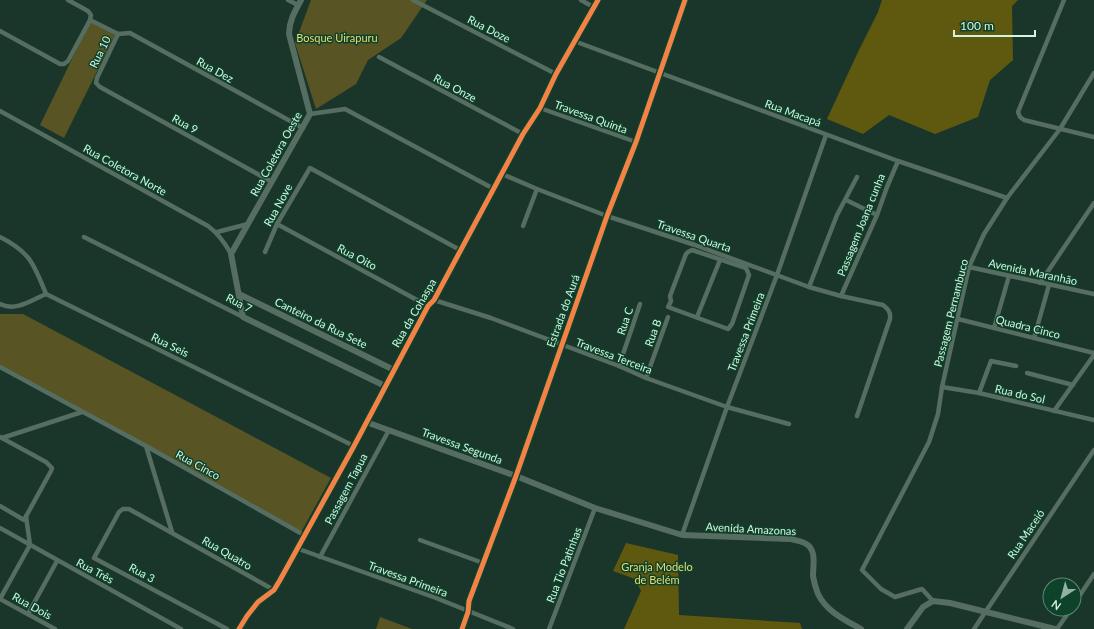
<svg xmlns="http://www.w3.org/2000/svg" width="1094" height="629" viewBox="0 0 1094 629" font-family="Lato,sans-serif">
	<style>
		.green { fill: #585424 }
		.forest { fill: #5f590f }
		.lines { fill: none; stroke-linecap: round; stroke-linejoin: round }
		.minor { stroke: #566d61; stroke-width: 4.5 }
		.tertiary { stroke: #566d61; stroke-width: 6 }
		.cycleway-casing { stroke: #0e422b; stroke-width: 8 }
		.cycleway { stroke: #f48246; stroke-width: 5 }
		.labels { text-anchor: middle; stroke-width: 3; stroke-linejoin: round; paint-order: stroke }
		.street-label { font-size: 11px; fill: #d3f4e1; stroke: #0e422b }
		.park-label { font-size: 11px; fill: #ecdb74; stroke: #0e422b }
	</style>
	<rect width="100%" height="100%" fill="#1a362a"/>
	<g class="green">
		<path d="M311,0H427L401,38L368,60L356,84L316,109L295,43Z"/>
		<path d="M90,22L115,35L64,138L40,125Z"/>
		<path d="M0,314H23L331,478L300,534L0,365Z"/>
		<path d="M380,617L412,629H376Z"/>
	</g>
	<g class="forest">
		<path d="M882,0H1018L1012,6L1013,60L990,80L978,117L935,134L889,115L863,134L827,119L858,52L878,12Z"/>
		<path d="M626,543L678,555L679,615L800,623L802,629H624L641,591L635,579L613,571Z"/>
	</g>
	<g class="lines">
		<g class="minor">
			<path d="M288,0L298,5"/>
			<path d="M413,0L556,74"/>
			<path d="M581,0L595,8"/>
			<path d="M1064,0L1018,112L1020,117L1024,120L1094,137"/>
			<path d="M90,20L118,34"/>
			<path d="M0,31L60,64H64L68,61L90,20L91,15L88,11L68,0"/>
			<path d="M118,34L97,78L96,83L100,87L272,182"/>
			<path d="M118,34L130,33L303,128"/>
			<path d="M574,41L898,161L1007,198"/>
			<path d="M379,57L523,134"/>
			<path d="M540,108L636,142"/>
			<path d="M0,111L208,226C219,234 225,243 231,254"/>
			<path d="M310,114L345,109L494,189"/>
			<path d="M502,174L537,189L607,216L695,245L809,287L841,296L883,305C888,309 891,312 890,319L857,416"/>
			<path d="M846,200L877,215"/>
			<path d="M277,224L428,306"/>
			<path d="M523,226L537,189"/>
			<path d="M217,232L248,224"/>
			<path d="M0,237C30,252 34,264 46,294L354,446"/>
			<path d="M84,237L243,317"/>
			<path d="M692,250L746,268L749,275L732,324L728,329L668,307L671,301L670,296L686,254L688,252Z"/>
			<path d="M265,252L277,224L310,168L460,250"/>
			<path d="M969,267L1094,294"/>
			<path d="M1040,283L1094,203"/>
			<path d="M809,287L837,215L857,177"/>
			<path d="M841,296L877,215L887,187L898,161"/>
			<path d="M434,300L491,318L619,366L646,378L727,407L789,424"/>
			<path d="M0,304C16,312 32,300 46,294"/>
			<path d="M697,317L720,260"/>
			<path d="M958,319L1094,353"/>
			<path d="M994,328L1009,276"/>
			<path d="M1034,338L1049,285"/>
			<path d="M619,366L640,304"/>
			<path d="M0,367L146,446L304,535"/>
			<path d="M394,370L428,306L434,300L523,134L540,108L556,74L598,0"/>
			<path d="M1027,373L1073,385"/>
			<path d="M646,378L668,317"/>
			<path d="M942,387L979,393L1094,420"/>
			<path d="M979,393L991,361L1016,366"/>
			<path d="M1054,411L1094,355"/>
			<path d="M0,437L46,462L52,468L51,471L24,520L0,506"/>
			<path d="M2,438L82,412"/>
			<path d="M146,446L172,532"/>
			<path d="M0,528L181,629"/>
			<path d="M682,535L727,407L777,275L826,135"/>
			<path d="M420,540L483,563"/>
			<path d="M296,548L436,598L513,629"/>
			<path d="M320,557L389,430"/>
			<path d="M0,599L30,545L26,516"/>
			<path d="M0,599L55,629"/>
			<path d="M933,601L922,589L895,597L881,589L862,570L929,442L938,414L942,387L969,267L984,234L1007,198L1060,129L1094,73"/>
			<path d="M1074,604L1094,574"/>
			<path d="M28,614L57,561"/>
			<path d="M227,629L94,558L119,512L123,509H129L274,590"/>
			<path d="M462,629L468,612L469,601L516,476"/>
			<path d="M549,629L595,508"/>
			<path d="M974,629L1094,450"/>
			<path d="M1057,629L1071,609"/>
		</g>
		<g class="tertiary">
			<path d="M301,0C295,11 289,21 289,34L310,114L231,254L243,317L385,386"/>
			<path d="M366,422L516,476L595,508L682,535L791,539C797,541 804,541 809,546C816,553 813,567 813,576C814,582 816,589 818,594C827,612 845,620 861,629"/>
			<path d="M516,476L607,216L636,142L685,0"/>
			<path d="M239,629C248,614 258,600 274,590L354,446L394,370L239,294"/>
			<path d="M907,629L923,607L933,601L950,603L1055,629"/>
		</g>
		<g class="cycleway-casing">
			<g id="cycleway">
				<path d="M239,629L247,616L258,602L274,590L280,580L354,446L428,306L434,300L523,134L540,108L556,74L598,0"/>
				<path d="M462,629L468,612L469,601L516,476L607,216L636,142L685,0"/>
			</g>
		</g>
		<use href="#cycleway" class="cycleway"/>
	</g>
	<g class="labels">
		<g class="street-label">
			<text transform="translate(489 29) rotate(27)" y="4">Rua Doze</text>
			<text transform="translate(100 52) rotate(-64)" y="4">Rua 10</text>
			<text transform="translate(215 70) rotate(29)" y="4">Rua Dez</text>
			<text transform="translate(455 88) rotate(28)" y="4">Rua Onze</text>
			<text transform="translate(793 113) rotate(20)" y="4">Rua Macapá</text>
			<text transform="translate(591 117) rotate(20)" y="4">Travessa Quinta</text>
			<text transform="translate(185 124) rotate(29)" y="4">Rua 9</text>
			<text transform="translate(276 154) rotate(-61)" y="4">Rua Coletora Oeste</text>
			<text transform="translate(125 170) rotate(29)" y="4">Rua Coletora Norte</text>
			<text transform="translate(278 205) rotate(-61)" y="4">Rua Nove</text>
			<text transform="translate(861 225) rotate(-68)" y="4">Passagem Joana cunha</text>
			<text transform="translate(694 236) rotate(19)" y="4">Travessa Quarta</text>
			<text transform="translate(357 257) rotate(28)" y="4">Rua Oito</text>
			<text transform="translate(1033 272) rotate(12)" y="4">Avenida Maranhão</text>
			<text transform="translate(239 303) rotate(27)" y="4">Rua 7</text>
			<text transform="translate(563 311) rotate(-70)" y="4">Estrada do Aurá</text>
			<text transform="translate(414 313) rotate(-60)" y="4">Rua da Cohaspa</text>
			<text transform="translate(951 313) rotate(-76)" y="4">Passagem Pernambuco</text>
			<text transform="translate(625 321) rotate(-71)" y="4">Rua C</text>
			<text transform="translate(321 323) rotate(26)" y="4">Canteiro da Rua Sete</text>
			<text transform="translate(1028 327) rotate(14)" y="4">Quadra Cinco</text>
			<text transform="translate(746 332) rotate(-69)" y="4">Travessa Primeira</text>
			<text transform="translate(653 333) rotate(-70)" y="4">Rua B</text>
			<text transform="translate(170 345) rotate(26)" y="4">Rua Seis</text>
			<text transform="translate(614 356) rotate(21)" y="4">Travessa Terceira</text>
			<text transform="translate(1020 394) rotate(13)" y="4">Rua do Sol</text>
			<text transform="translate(462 446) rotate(20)" y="4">Travessa Segunda</text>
			<text transform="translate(198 465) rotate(29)" y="4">Rua Cinco</text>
			<text transform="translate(346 489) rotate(-62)" y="4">Passagem Tapua</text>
			<text transform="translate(751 529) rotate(3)" y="4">Avenida Amazonas</text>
			<text transform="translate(1026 534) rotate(-56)" y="4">Rua Maceió</text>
			<text transform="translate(227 553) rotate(30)" y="4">Rua Quatro</text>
			<text transform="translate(564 565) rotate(-69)" y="4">Rua Tio Patinhas</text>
			<text transform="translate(95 571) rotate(28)" y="4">Rua Três</text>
			<text transform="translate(142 573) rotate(28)" y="4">Rua 3</text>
			<text transform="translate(408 579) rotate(20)" y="4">Travessa Primeira</text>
			<text transform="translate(32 606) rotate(29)" y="4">Rua Dois</text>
		</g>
		<g class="park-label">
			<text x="337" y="42">Bosque Uirapuru</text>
			<text x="657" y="571">Granja Modelo<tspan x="657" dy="13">de Belém</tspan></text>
		</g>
	</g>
	<g transform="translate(1062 597) rotate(216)"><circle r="19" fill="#0e422b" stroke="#5d8974"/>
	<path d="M0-3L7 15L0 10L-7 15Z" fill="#92b2a1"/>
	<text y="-6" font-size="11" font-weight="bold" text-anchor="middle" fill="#d3f4e1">N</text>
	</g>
	<path d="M954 30v6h81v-6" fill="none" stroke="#d3f4e1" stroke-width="2"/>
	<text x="960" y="30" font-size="12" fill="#d3f4e1" stroke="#0e422b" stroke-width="3" paint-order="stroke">100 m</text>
</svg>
